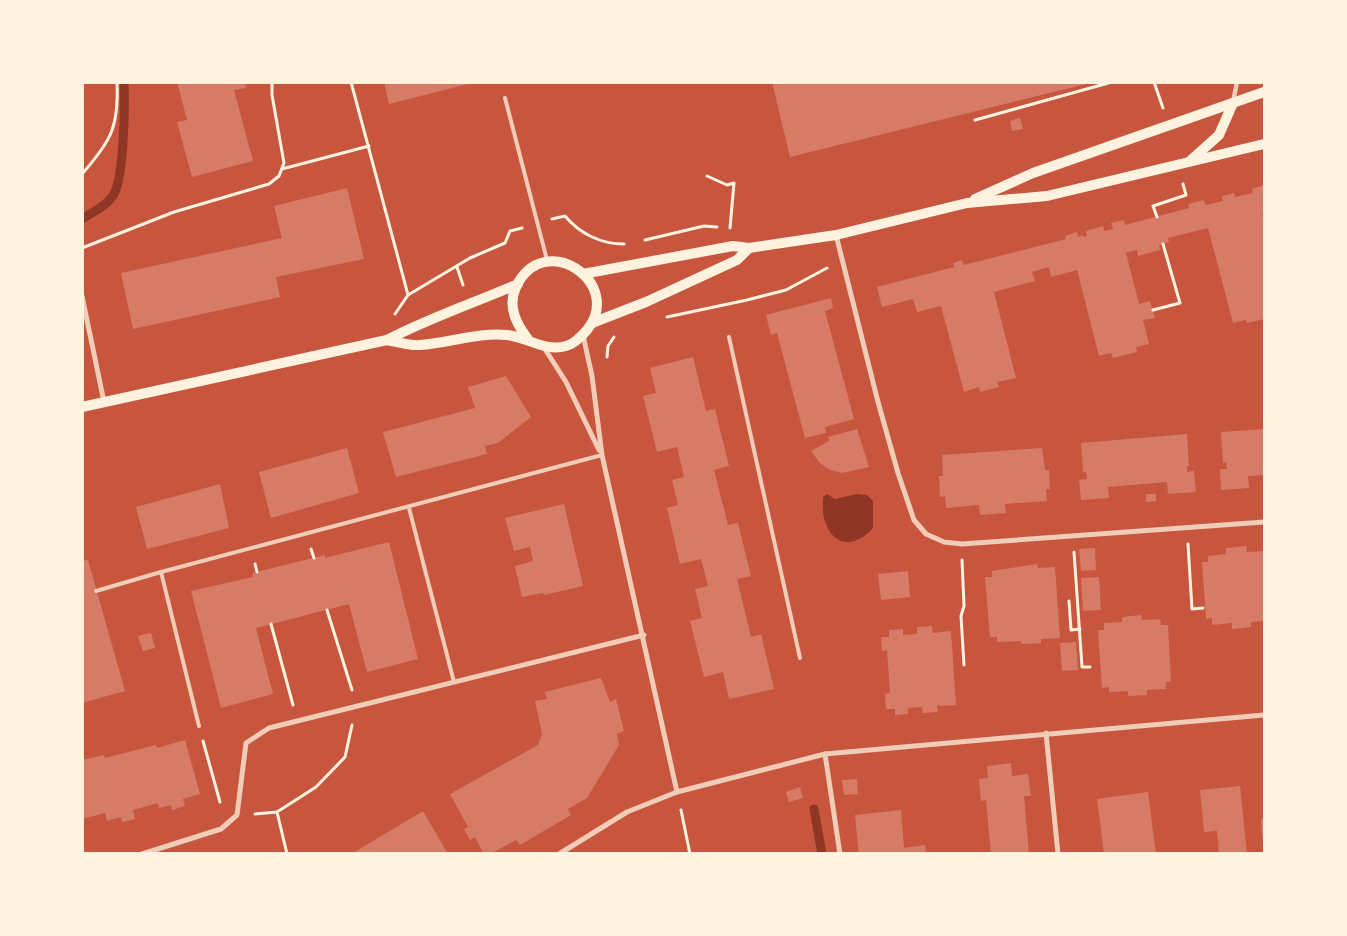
<svg xmlns="http://www.w3.org/2000/svg" width="1347" height="936" viewBox="0 0 1347 936" font-family="Lora,serif">
	<style>
		.water { fill: #8f3625 }
		.lines { fill: none; stroke-linecap: round; stroke-linejoin: round }
		.stream { stroke: #8f3625; stroke-width: 9 }
		.building { fill: #d67c66 }
		.path { stroke: #fff3e0; stroke-width: 3 }
		.service { stroke: #f1ccb7; stroke-width: 4 }
		.pedestrian { stroke: #f1ccb7; stroke-width: 4.5 }
		.minor { stroke: #f1ccb7; stroke-width: 5 }
		.secondary { stroke: #fff3e0; stroke-width: 10 }
	</style>
	<rect width="100%" height="100%" fill="#c8553d"/>
	<path class="water" d="M827,494L835,499L857,494L867,495L873,501V528C856,547 834,549 825,521C822,513 823,505 823,497Z"/>
	<g class="lines">
		<g class="stream">
			<path d="M82,219C93,212 110,204 115,192C124,171 125,106 124,82"/>
			<path d="M814,809L822,854"/>
		</g>
	</g>
	<g class="building">
		<path d="M177,82H244L246,88L234,90L253,161L192,177L177,122L187,120Z"/>
		<path d="M384,82H471L472,83L389,104Z"/>
		<path d="M772,82H1090V83L790,157Z"/>
		<path d="M1020,118L1023,129L1012,131L1010,121Z"/>
		<path d="M1264,185V213L1262,214L1264,224V319L1247,323L1246,320L1233,323L1208,228L1168,238L1169,242L1159,245L1160,250L1138,256L1137,250L1126,253L1139,304L1150,301L1155,318L1143,320L1149,344L1136,347L1137,352L1113,358L1111,353L1099,356L1077,270L1051,277L1049,267L1032,272L1035,281L994,292L1016,378L997,382L999,387L980,392L979,387L964,392L941,306L917,312L913,299L882,307L877,287L954,267L953,263L962,260L964,265L1066,239L1065,236L1077,232L1078,237L1083,235V237L1087,236L1086,231L1103,226L1104,231L1113,229L1111,223L1124,220L1125,225L1189,208L1188,204L1204,200L1206,205L1223,201L1222,196L1234,193L1235,197L1253,193L1252,189Z"/>
		<path d="M347,188L364,259L276,277L280,297L133,329L121,273L282,238L274,206Z"/>
		<path d="M831,298L833,308L825,311L854,419L825,427L826,433L805,438L777,333L771,335L766,315Z"/>
		<path d="M693,357L706,411L715,409L729,466L714,470L728,525L738,523L751,576L737,579L751,637L761,634L774,689L729,699L723,672L704,677L690,621L702,618L695,589L708,586L701,559L680,564L667,508L678,505L672,480L684,477L677,447L657,452L643,396L656,393L650,368Z"/>
		<path d="M506,376L531,417L498,443L485,446L487,454L396,477L383,432L475,408L468,387Z"/>
		<path d="M857,429L869,467L842,473L830,470L820,463L811,451L829,441L828,437Z"/>
		<path d="M1264,429V475L1248,476L1249,488L1221,490L1220,469H1227L1226,462L1223,463L1221,432Z"/>
		<path d="M1187,434L1189,466H1187V472L1194,471L1196,492L1168,494L1167,482L1108,487L1109,498L1081,500L1079,480L1087,479L1086,472H1083L1081,443Z"/>
		<path d="M347,448L359,493L271,518L259,472Z"/>
		<path d="M1042,448L1045,470H1049L1050,489H1046L1047,501L1005,504L1006,513L980,515L979,505L946,508L945,496L940,497L939,476H943L942,455Z"/>
		<path d="M220,484L229,528L147,549L136,507Z"/>
		<path d="M1146,494H1156V501L1146,502Z"/>
		<path d="M564,504L583,586L544,595L543,593L522,597L515,566L533,561L530,547L514,551L505,518Z"/>
		<path d="M389,542L418,659L367,672L349,604L256,628L273,694L221,708L191,591L253,577V573L325,555V558Z"/>
		<path d="M1246,546L1247,552L1264,551V621L1251,622V627L1232,629V623L1212,625V618L1206,619L1202,562H1208V556L1226,554V548Z"/>
		<path d="M1095,548L1096,570L1081,571L1079,549Z"/>
		<path d="M88,560L125,691L82,703V561Z"/>
		<path d="M1037,564L1038,568L1055,567L1060,638L1041,639V643L1021,644V641L997,642V637H990L985,577H992V571Z"/>
		<path d="M908,571L910,597L881,600L878,574Z"/>
		<path d="M1099,577L1101,610L1083,611L1081,578Z"/>
		<path d="M1141,615L1142,620L1160,619L1161,625H1168L1171,681L1166,682V689L1147,690V695L1128,696V691L1109,692V687L1102,688L1098,630H1104V623L1122,622V617Z"/>
		<path d="M932,626L933,633L951,631L956,705L937,706L938,712L923,713L922,707L908,708V714L895,715V709H886L885,694L890,693L887,650L882,651L881,637H889V630L903,629V635L917,634V627Z"/>
		<path d="M151,633L155,648L143,651L138,636Z"/>
		<path d="M1076,642L1078,670L1062,671L1060,643Z"/>
		<path d="M601,678L610,702L616,699L624,731L617,734L619,745L587,798L568,809L571,815L520,845L516,840L490,854H484L475,837L470,840L464,829L468,827L450,794L538,745L542,734L535,701L547,699L545,692Z"/>
		<path d="M185,740L200,794L183,799L185,806L172,810L171,805L159,808L158,803L133,810L135,819L122,822L121,817L107,821L105,813L82,819V760L104,755L105,758L156,745L157,748Z"/>
		<path d="M1011,763L1012,776L1028,774L1031,796H1024L1029,854H991L986,800L981,801L979,779L988,778L987,766Z"/>
		<path d="M857,779L858,794L844,795L842,780Z"/>
		<path d="M1240,786L1247,854H1219L1217,831L1204,832L1200,790Z"/>
		<path d="M800,787L803,798L789,802L786,792Z"/>
		<path d="M1148,792L1156,854H1104L1097,799Z"/>
		<path d="M901,810L904,848L925,845L926,854H859L855,815Z"/>
		<path d="M423,811L448,854H352L363,847Z"/>
		<path d="M1261,819H1264V837H1262Z"/>
	</g>
	<g class="lines">
		<g class="path">
			<path d="M351,82L408,295"/>
			<path d="M1154,82L1163,108"/>
			<path d="M975,120L1112,82"/>
			<path d="M282,169L369,146"/>
			<path d="M82,174C111,141 119,127 117,82"/>
			<path d="M707,176L727,185L734,183L730,228"/>
			<path d="M1157,217L1153,206L1186,195L1183,184"/>
			<path d="M552,219L565,216C580,234 601,244 624,244"/>
			<path d="M645,240L704,226L717,227"/>
			<path d="M82,248L174,212L269,184L279,176L284,163L272,95V82"/>
			<path d="M457,267L463,285"/>
			<path d="M1153,310L1180,303L1163,244"/>
			<path d="M395,314L408,295L470,258L505,243L510,231L522,228"/>
			<path d="M667,317L747,300L786,290L827,268"/>
			<path d="M607,357L608,346L614,337"/>
			<path d="M1188,544L1192,609L1203,608"/>
			<path d="M311,549L314,558"/>
			<path d="M1074,552L1082,667H1090"/>
			<path d="M962,560L964,606L961,616L964,665"/>
			<path d="M255,564L257,572"/>
			<path d="M1069,601L1071,630L1080,629"/>
			<path d="M327,610L352,690"/>
			<path d="M271,624L293,705"/>
			<path d="M203,741L220,802"/>
			<path d="M681,810L690,854"/>
			<path d="M277,812L316,787L345,757L352,725"/>
			<path d="M255,814L277,812L287,854"/>
		</g>
		<g class="service">
			<path d="M505,98L547,260"/>
			<path d="M729,337L800,658"/>
			<path d="M409,508L454,682"/>
			<path d="M96,591L161,572"/>
			<path d="M199,726L161,572L602,455"/>
		</g>
		<path class="pedestrian" d="M1233,102L1237,82"/>
		<g class="minor">
			<path d="M836,235L878,402L898,473L914,520L926,534L944,542L962,544L1264,522"/>
			<path d="M82,296L104,402"/>
			<path d="M583,335L592,376L602,455L677,792"/>
			<path d="M543,346L566,382L599,450"/>
			<path d="M1046,733L1058,854"/>
			<path d="M825,754L840,854"/>
			<path d="M142,854L221,829L237,815L246,743L269,728L644,635"/>
			<path d="M559,854L627,812L677,792L825,754L1264,715"/>
		</g>
		<g class="secondary">
			<path d="M1190,161L1219,135L1233,103"/>
			<path d="M975,199L1033,173L1264,92"/>
			<path d="M583,274L733,246L749,248L836,235L967,203L1047,196L1264,144"/>
			<path d="M592,323L646,302L737,260L749,248"/>
			<path d="M387,340C397,342 410,346 420,345C450,343 478,332 507,335C527,337 545,352 566,346C574,344 581,337 587,330C625,283 544,228 516,287C507,306 516,324 528,339"/>
			<path d="M82,407L387,340C429,318 474,303 518,284"/>
		</g>
	</g>
	<rect width="1347" height="936" fill="none" stroke="#fff3e0" stroke-width="168"/>
</svg>
